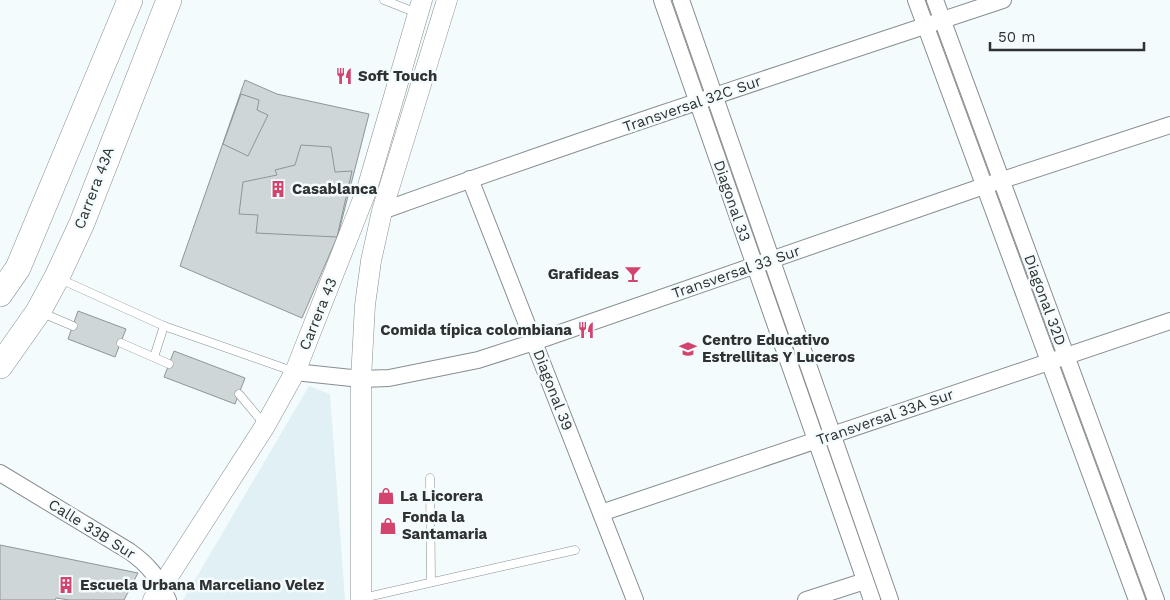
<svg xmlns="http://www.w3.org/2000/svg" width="1170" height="600" viewBox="0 0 1170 600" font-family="'Work Sans',sans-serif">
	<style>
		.built { fill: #e0f0f5 }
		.building { fill: #cfd6d8; stroke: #8e9597 }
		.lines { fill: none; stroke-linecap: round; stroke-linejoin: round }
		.service-casing { stroke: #888e90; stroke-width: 9 }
		.minor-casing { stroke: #888e90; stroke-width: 18 }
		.tertiary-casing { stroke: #888e90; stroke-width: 21 }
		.primary-casing { stroke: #888e90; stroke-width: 26 }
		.service { stroke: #fff; stroke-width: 8 }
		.minor { stroke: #fff; stroke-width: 16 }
		.tertiary { stroke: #fff; stroke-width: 20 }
		.primary { stroke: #fff; stroke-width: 25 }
		.labels { text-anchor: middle; stroke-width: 5; stroke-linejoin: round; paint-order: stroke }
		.poi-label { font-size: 15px; font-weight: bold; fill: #2f3132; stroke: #f3fbfd; text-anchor: start }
		.street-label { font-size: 15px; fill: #2f3132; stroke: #f3fbfd }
	</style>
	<rect width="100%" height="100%" fill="#f3fbfd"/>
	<path class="built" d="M309,386L330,394L345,600H183Z"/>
	<g class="building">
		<path d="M245,80L277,94L369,114L338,235L302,318L180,266Z"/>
		<path d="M241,94L259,100L257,110L268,115L248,156L223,144Z"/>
		<path d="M301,145L331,147L335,172L352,171L337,237L256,233L258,215L239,214L243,182L277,175L275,170L295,165Z"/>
		<path d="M78,311L126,329L115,357L68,339Z"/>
		<path d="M174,351L245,378L235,404L164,377Z"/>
		<path d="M0,545L138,573L124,600H69L56,598L55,600H0Z"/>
	</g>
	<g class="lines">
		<g class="service-casing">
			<g id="service">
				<path d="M384,0L417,13"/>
				<path d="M60,279L164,326L295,372"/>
				<path d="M40,312L73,326"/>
				<path d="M121,343L169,364"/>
				<path d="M154,357L164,326"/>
				<path d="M239,394L265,425"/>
				<path d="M430,478L431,582"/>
				<path d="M363,598L575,550"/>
			</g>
		</g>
		<g class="minor-casing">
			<g id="minor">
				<path d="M662,0L872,600"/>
				<path d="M681,0L890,600"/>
				<path d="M916,0L1137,600"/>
				<path d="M935,0L1156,600"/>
				<path d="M470,179L635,600"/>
				<path d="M382,211C588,137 795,69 1003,0"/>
				<path d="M295,372L361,379L389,378L478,360L534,342L984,186L1170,125"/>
				<path d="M0,473L129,551C149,565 158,577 168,600"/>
				<path d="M601,513L1170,321"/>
				<path d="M806,600L865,581"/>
			</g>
		</g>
		<g class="tertiary-casing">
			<g id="tertiary">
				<path d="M153,600L265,426L295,372L367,189L422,0"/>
				<path d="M361,600V379L365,305L371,261L382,211L447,0"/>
			</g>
		</g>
		<g class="primary-casing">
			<g id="primary">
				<path d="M0,294L18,268L130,0"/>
				<path d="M0,366L38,312L57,277L82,223L169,0"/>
			</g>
		</g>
		<use href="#service" class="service"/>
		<use href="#minor" class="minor"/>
		<use href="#tertiary" class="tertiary"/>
		<use href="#primary" class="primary"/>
	</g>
	<defs>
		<g id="restaurant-bare" transform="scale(1.35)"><path d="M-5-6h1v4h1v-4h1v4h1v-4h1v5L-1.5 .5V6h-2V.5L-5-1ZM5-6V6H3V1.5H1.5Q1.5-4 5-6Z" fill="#d2436d" stroke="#f3fbfd" stroke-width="2.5" paint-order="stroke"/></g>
		<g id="building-bare" transform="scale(1.35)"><path d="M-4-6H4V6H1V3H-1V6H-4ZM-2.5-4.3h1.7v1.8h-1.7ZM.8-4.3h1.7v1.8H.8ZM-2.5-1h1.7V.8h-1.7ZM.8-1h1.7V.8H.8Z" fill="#d2436d" stroke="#f3fbfd" stroke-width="2.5" paint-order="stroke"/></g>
		<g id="bar-bare" transform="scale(1.35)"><path d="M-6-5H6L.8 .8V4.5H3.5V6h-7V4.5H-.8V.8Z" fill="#d2436d" stroke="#f3fbfd" stroke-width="2.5" paint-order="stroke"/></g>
		<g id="school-bare" transform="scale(1.35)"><path d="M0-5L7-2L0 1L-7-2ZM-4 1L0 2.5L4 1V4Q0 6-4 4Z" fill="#d2436d" stroke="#f3fbfd" stroke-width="2.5" paint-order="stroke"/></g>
		<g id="shop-bare" transform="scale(1.35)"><path d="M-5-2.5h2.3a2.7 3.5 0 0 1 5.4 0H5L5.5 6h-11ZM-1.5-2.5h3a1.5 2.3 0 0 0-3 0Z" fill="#d2436d" stroke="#f3fbfd" stroke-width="2.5" paint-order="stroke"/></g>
	</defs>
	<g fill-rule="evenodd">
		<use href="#restaurant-bare" x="344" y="76"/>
		<use href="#building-bare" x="278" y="189"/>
		<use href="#bar-bare" x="633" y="274"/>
		<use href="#restaurant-bare" x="586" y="330"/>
		<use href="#school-bare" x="688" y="349"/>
		<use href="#shop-bare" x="386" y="496"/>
		<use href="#shop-bare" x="388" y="526"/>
		<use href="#building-bare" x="66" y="585"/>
	</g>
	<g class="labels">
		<g class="poi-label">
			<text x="358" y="81">Soft Touch</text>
			<text x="292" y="194">Casablanca</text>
			<text x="619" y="279" text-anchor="end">Grafideas</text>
			<text x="572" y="335" text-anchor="end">Comida típica colombiana</text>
			<text x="702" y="345">Centro Educativo<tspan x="702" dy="17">Estrellitas Y Luceros</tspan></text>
			<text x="400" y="501">La Licorera</text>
			<text x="402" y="522">Fonda la<tspan x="402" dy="17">Santamaria</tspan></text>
			<text x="80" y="590">Escuela Urbana Marceliano Velez</text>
		</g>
		<g class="street-label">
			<text transform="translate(692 104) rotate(-19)" y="5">Transversal 32C Sur</text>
			<text transform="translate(94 188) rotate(-69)" y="5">Carrera 43A</text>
			<text transform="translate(732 201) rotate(71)" y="5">Diagonal 33</text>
			<text transform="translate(736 272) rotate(-19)" y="5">Transversal 33 Sur</text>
			<text transform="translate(1045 300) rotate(70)" y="5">Diagonal 32D</text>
			<text transform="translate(318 314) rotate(-68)" y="5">Carrera 43</text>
			<text transform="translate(553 390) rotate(69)" y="5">Diagonal 39</text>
			<text transform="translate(885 417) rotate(-19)" y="5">Transversal 33A Sur</text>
			<text transform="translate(92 529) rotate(32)" y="5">Calle 33B Sur</text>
		</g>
	</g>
	<path d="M990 42v8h154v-8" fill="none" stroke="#2f3132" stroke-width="2.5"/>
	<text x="998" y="42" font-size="15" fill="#2f3132" stroke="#f3fbfd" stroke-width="4" paint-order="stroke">50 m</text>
</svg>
